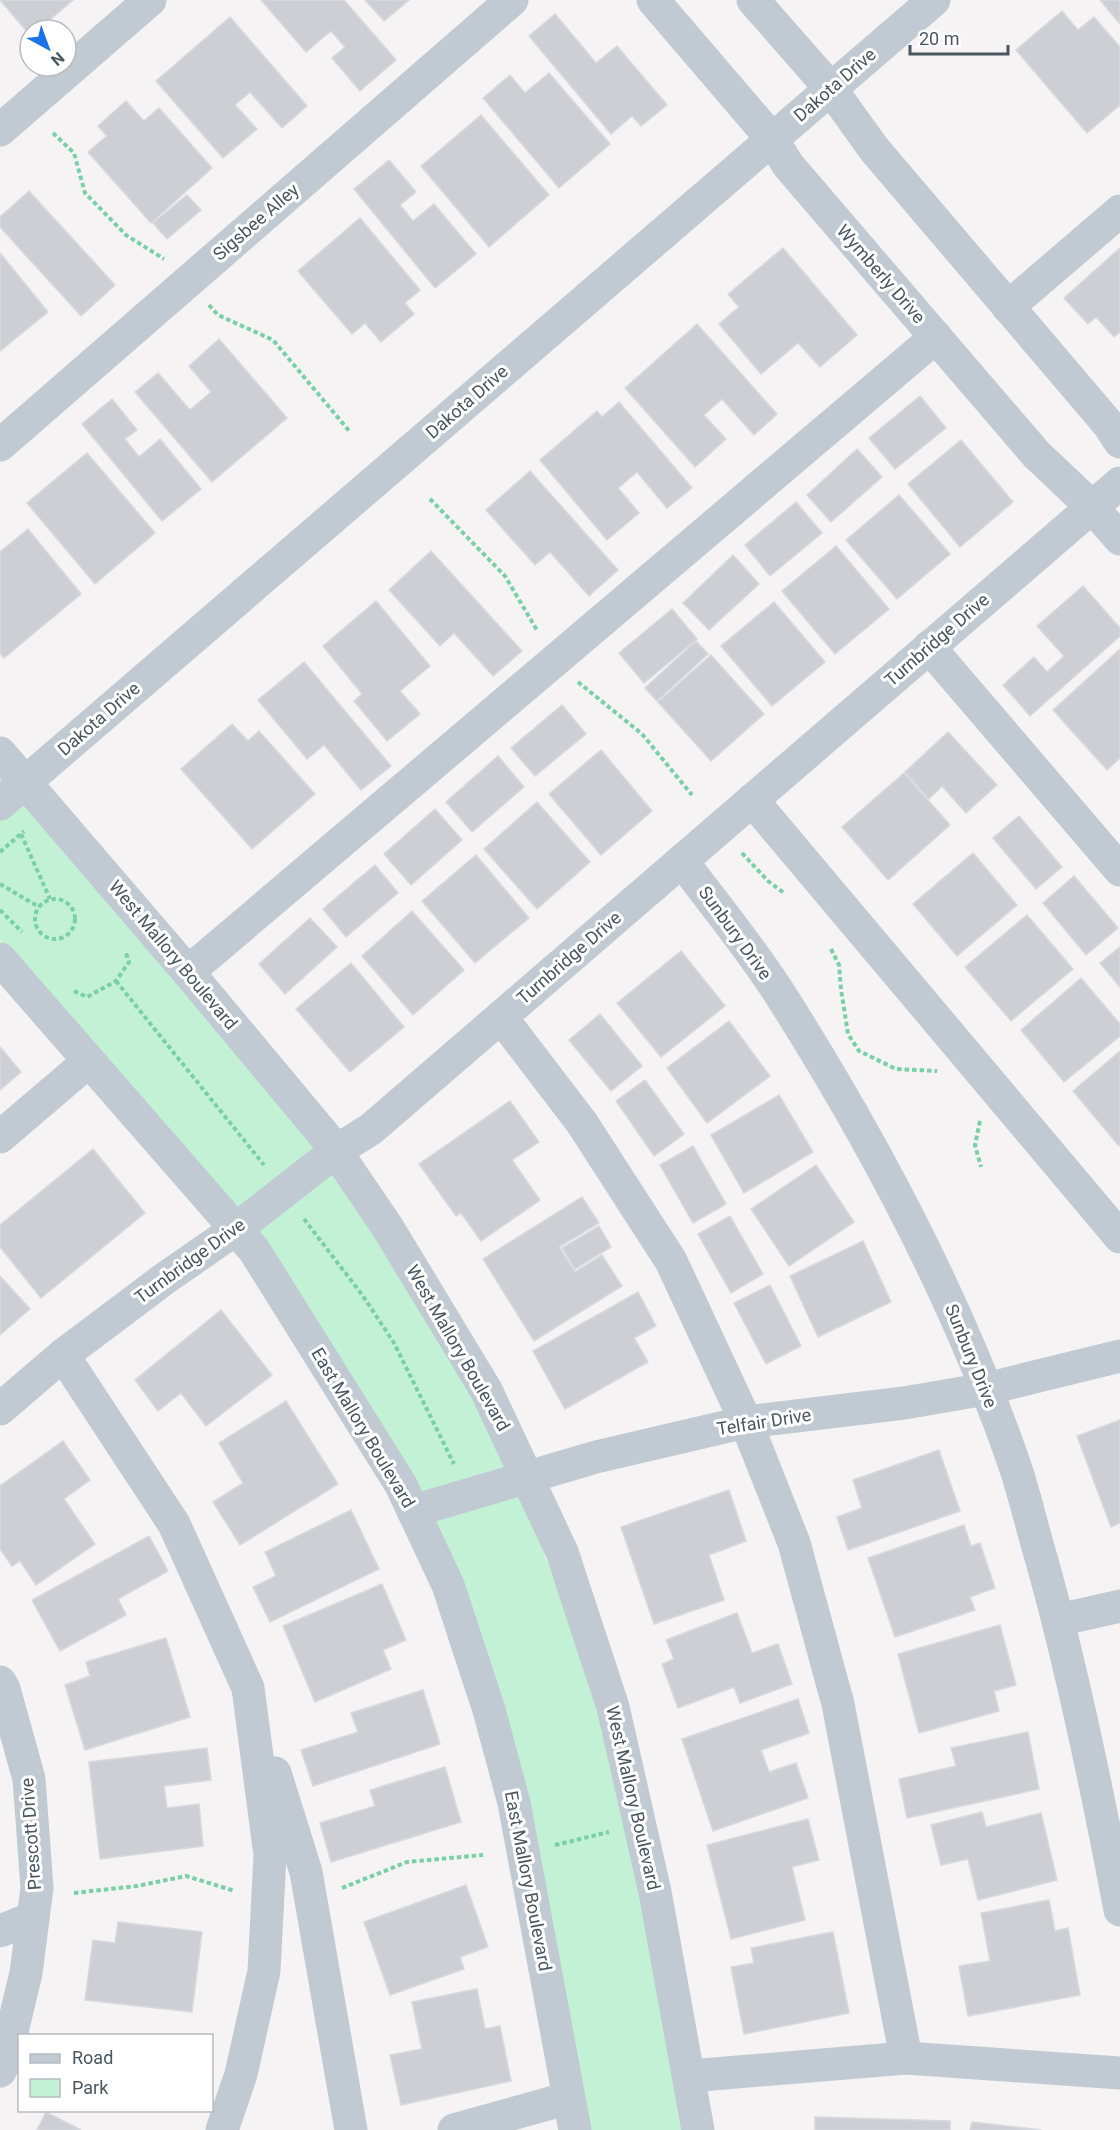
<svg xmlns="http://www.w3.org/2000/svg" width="1120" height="2130" viewBox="0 0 1120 2130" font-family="Roboto,sans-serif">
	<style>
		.green { fill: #c3f1d5 }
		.building { fill: #cdcfd5; stroke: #d7d9de; stroke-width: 1.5 }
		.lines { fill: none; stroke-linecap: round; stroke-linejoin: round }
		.path { stroke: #7ad0a6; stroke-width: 4; stroke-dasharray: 4.5 3; stroke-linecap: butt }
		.minor { stroke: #c1cad2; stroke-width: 33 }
		.labels { text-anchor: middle; stroke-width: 6; stroke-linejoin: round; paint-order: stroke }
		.street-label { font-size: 18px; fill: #4a5661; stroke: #fff }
	</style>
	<rect width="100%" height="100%" fill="#f5f3f3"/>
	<path class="green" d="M0,776L308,1136L398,1267L507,1457L585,1660L627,1828L686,2130H586L531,1842L348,1373L0,940Z"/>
	<g class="building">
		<path d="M0,0H73L38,30H30V35Z"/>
		<path d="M261,0H344L396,60L360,91L332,58L345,47L331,31L306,52Z"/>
		<path d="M365,0H409L384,21Z"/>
		<path d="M1100,0H1120V24Z"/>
		<path d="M1062,11L1078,30L1094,17L1120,47V105L1087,133L1016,50Z"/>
		<path d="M555,14L596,63L617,46L667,105L641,126L632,116L611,134L529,36Z"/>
		<path d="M230,17L307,106L282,128L250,92L235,105L257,129L223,158L156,81Z"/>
		<path d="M549,73L610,144L559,188L483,98L510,75L525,93Z"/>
		<path d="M126,101L144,121L159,108L212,168L151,223L88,152L107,136L98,126Z"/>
		<path d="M481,115L549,195L489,247L421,166Z"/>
		<path d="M389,160L416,192L400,205L413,221L434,204L476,254L435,288L354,189Z"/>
		<path d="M29,191L115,285L81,316L0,227V217Z"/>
		<path d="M187,195L201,210L167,239L153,223Z"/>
		<path d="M360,218L420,290L405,303L414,314L381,342L365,323L352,334L298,271Z"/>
		<path d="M783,248L857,335L820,367L798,343L761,374L719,324L739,307L728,294Z"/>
		<path d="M1120,248V332L1114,337L1096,317L1088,324L1064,298Z"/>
		<path d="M0,253L48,312L0,351Z"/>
		<path d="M697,324L777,414L754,435L722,399L704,415L726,439L695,467L625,388Z"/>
		<path d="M219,339L287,418L212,482L135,392L158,373L190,410L211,392L189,366Z"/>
		<path d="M920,396L946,428L895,469L869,438Z"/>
		<path d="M112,399L137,430L125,439L139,457L160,439L201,489L162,521L82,424Z"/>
		<path d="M619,402L692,488L667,508L637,472L618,488L639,513L607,540L540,460L597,411L602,417Z"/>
		<path d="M961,440L1013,502L960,547L908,484Z"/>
		<path d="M857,449L882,477L831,522L807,495Z"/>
		<path d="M87,453L155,533L95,584L27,503Z"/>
		<path d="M530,471L618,570L589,596L550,552L535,565L486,510Z"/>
		<path d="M899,495L950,554L897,599L846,540Z"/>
		<path d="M796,502L822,533L770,576L745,545Z"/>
		<path d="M28,529L81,594L4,658L0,653V552Z"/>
		<path d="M836,546L889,609L835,654L782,591Z"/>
		<path d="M431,551L522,651L493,676L454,633L440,646L389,590Z"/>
		<path d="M733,555L759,584L709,630L683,603Z"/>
		<path d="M1083,586L1120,628V636L1030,716L1003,685L1034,657L1047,672L1064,656L1037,626Z"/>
		<path d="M376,601L430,666L400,691L420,714L387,741L354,701L362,694L323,646Z"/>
		<path d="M774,602L825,662L772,706L721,646Z"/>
		<path d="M672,609L697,639L644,683L619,653Z"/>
		<path d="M696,641L708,654L657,701L645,688Z"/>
		<path d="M1120,649V758L1107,770L1053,710Z"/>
		<path d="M711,655L764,714L711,761L658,702Z"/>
		<path d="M304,662L391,766L361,790L324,745L307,759L258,700Z"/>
		<path d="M562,705L586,734L535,776L511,748Z"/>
		<path d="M232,724L248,741L259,731L315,794L252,849L181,769Z"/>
		<path d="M948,732L997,785L966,813L942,786L929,799L905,772Z"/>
		<path d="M601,750L652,811L601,855L549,794Z"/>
		<path d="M498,756L524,787L472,832L446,802Z"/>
		<path d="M904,773L950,825L888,880L842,827Z"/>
		<path d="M537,802L590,862L537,909L484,849Z"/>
		<path d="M435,809L462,840L411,885L384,854Z"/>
		<path d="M1019,816L1062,867L1036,889L993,838Z"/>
		<path d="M973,853L1017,905L957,956L913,904Z"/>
		<path d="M476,855L529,918L475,963L422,901Z"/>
		<path d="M375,865L398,893L346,937L323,909Z"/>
		<path d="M1074,876L1118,928L1086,955L1043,903Z"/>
		<path d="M412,911L464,970L413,1015L362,956Z"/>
		<path d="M1027,915L1073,969L1011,1021L965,967Z"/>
		<path d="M310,918L337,947L285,994L259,964Z"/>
		<path d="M1120,947V987L1100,963Z"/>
		<path d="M681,951L725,1006L661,1057L617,1003Z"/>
		<path d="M351,963L404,1027L350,1072L296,1009Z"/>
		<path d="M1081,978L1120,1024V1036L1064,1082L1021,1030Z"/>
		<path d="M600,1014L642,1066L611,1091L569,1040Z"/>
		<path d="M729,1021L770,1076L707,1123L667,1068Z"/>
		<path d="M0,1047L21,1072L0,1090Z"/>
		<path d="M1120,1051V1145L1119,1146L1073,1091Z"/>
		<path d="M645,1080L684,1134L654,1156L616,1101Z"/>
		<path d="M779,1095L813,1152L744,1193L711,1135Z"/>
		<path d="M510,1101L539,1142L512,1160L540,1200L481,1241L461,1213L456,1216L419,1164Z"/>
		<path d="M693,1146L726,1204L693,1223L660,1165Z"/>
		<path d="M93,1149L145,1213L41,1298L0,1247V1225Z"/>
		<path d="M816,1165L854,1222L789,1266L751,1209Z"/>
		<path d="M582,1197L599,1223L559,1247L575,1272L602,1255L622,1286L534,1341L483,1259Z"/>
		<path d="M730,1216L763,1274L731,1293L698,1234Z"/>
		<path d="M599,1226L611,1247L575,1269L562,1248Z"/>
		<path d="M863,1241L891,1302L818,1337L790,1276Z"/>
		<path d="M0,1276L30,1309L0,1335Z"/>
		<path d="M770,1285L801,1346L766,1364L734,1303Z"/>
		<path d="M638,1292L656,1326L634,1338L648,1362L565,1409L533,1351Z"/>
		<path d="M221,1310L272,1375L206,1426L181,1393L158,1411L135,1380Z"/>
		<path d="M286,1401L338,1484L240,1545L213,1502L243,1483L219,1443Z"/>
		<path d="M1120,1420V1523L1111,1527L1077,1436Z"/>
		<path d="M63,1441L90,1480L64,1499L95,1544L36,1585L20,1561L12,1566L0,1549V1486Z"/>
		<path d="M939,1450L960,1511L848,1550L837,1517L862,1508L853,1480Z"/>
		<path d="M729,1490L746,1541L709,1555L724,1600L654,1624L621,1527Z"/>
		<path d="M351,1510L379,1569L270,1622L253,1587L276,1576L265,1552Z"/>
		<path d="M964,1525L971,1546L980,1543L995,1588L970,1597L975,1610L895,1637L868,1558Z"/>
		<path d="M149,1536L168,1571L118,1599L126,1615L60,1651L32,1600Z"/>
		<path d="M382,1584L406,1640L383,1650L391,1669L315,1702L283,1626Z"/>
		<path d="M737,1613L752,1653L778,1644L792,1684L740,1703L734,1687L678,1708L662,1664L674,1659L666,1640Z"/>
		<path d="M1000,1625L1016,1685L994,1691L999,1711L919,1733L898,1654Z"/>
		<path d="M166,1638L190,1717L85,1750L65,1685L90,1676L86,1662Z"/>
		<path d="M423,1690L440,1744L313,1786L301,1750L358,1732L351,1713Z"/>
		<path d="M798,1699L809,1733L761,1750L769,1772L796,1763L808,1798L713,1831L682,1739Z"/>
		<path d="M1028,1732L1039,1789L907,1818L899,1779L956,1766L951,1748Z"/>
		<path d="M207,1748L211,1780L164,1786L167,1808L199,1804L203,1846L100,1859L89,1762Z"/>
		<path d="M445,1767L461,1822L331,1862L320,1823L375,1806L370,1790Z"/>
		<path d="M982,1812L986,1827L1041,1813L1057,1880L978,1900L968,1859L941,1865L931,1825Z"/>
		<path d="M808,1819L819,1860L792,1867L805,1920L731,1939L707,1845Z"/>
		<path d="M466,1885L488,1947L460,1957L464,1969L390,1995L364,1922Z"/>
		<path d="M1049,1900L1055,1931L1068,1928L1080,1995L968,2016L959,1966L990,1961L981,1913Z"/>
		<path d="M118,1922L202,1932L192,2012L85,2000L93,1940L115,1943Z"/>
		<path d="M833,1932L849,2013L744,2034L731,1967L754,1963L751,1948Z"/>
		<path d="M477,1989L485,2029L500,2026L511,2081L401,2105L390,2055L422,2049L412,2002Z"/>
		<path d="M46,2112L81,2130H37Z"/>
		<path d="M815,2117L950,2121V2130H815Z"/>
		<path d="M972,2122L1042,2130H970Z"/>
	</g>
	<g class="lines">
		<g class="path">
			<path d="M53,133L74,153L85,193L126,235L164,259"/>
			<path d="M209,305L218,315L273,340L350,432"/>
			<path d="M430,499L505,576L538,632"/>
			<path d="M578,682L642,734L692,795"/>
			<path d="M21,834L50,899"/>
			<path d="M0,852L24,831"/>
			<path d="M742,853L768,881L784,893"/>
			<path d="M0,884L39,907"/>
			<circle cx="55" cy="919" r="20"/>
			<path d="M0,910L22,932"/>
			<path d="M831,949L839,965L841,989L848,1034L859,1051L896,1069L937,1071"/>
			<path d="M116,981L264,1165"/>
			<path d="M74,991L87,997L116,981L129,962L126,953"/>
			<path d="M980,1121L975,1145L981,1167"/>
			<path d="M304,1219L363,1296L394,1343L454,1464"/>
			<path d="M555,1845L609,1832"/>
			<path d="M342,1888L407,1862L483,1855"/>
			<path d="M74,1893L137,1886L186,1876L235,1891"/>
		</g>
		<g class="minor">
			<path d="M653,0L772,139L788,165L1036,454L1092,507L1120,539"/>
			<path d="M753,0L831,89L874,149L1109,425L1120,442"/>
			<path d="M0,130L150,0"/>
			<path d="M1008,307L1120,211"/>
			<path d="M0,445L512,0"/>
			<path d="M929,647L1120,870"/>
			<path d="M0,753L188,972L329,1141L388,1228L486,1390L562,1552L613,1707L655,1892L698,2130"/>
			<path d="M752,800L1120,1237"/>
			<path d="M0,804L934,0"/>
			<path d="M682,861C714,904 749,946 778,991C873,1140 960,1304 1017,1472C1026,1501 1033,1531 1042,1561C1074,1676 1098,1793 1120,1910"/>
			<path d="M0,959L254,1250L401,1485L448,1585L489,1710L514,1803L575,2130"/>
			<path d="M188,972L936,337"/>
			<path d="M501,1017L582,1123L671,1261L746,1422L794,1543L838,1704L906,2058"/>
			<path d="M0,1137L89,1061"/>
			<path d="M63,1355L174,1524L248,1688L270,1855L264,1971L241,2074L222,2130"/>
			<path d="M0,1409L63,1355L164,1279L236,1229L336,1151L371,1129L1120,483"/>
			<path d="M413,1511L596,1457L746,1422L904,1403L986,1389L1120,1356"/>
			<path d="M1058,1620L1120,1606"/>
			<path d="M0,1682L4,1689L29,1779L37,1888L26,1973L5,2061L0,2071"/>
			<path d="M275,1773L306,1872L351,2130"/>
			<path d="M0,1931L33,1918"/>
			<path d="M689,2076L906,2058L1120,2073"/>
			<path d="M454,2130L569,2098"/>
		</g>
	</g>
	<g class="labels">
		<g class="street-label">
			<text transform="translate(835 85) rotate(-41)" y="6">Dakota Drive</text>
			<text transform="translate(256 222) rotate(-41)" y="6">Sigsbee Alley</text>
			<text transform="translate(881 274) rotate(49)" y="6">Wymberly Drive</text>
			<text transform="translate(467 402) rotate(-41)" y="6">Dakota Drive</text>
			<text transform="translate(937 640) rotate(-41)" y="6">Turnbridge Drive</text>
			<text transform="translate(99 719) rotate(-41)" y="6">Dakota Drive</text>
			<text transform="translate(735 933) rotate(54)" y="6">Sunbury Drive</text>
			<text transform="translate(173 955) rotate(50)" y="6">West Mallory Boulevard</text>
			<text transform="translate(569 958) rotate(-41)" y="6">Turnbridge Drive</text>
			<text transform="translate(190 1261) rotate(-36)" y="6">Turnbridge Drive</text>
			<text transform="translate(458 1348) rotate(60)" y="6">West Mallory Boulevard</text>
			<text transform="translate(971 1356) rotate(68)" y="6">Sunbury Drive</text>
			<text transform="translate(764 1422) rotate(-9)" y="6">Telfair Drive</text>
			<text transform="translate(363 1428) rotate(59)" y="6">East Mallory Boulevard</text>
			<text transform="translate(633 1798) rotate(77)" y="6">West Mallory Boulevard</text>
			<text transform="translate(31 1834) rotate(-94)" y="6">Prescott Drive</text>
			<text transform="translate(528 1881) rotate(79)" y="6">East Mallory Boulevard</text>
		</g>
	</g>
	<rect x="18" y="2034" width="195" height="78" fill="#ffffff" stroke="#b7bbc0" stroke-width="1.5"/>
	<rect x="30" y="2054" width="30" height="9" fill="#c1cad2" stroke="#b7bbc0" stroke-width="1.5"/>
	<text x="72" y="2064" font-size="18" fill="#4a5661">Road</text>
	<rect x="30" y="2079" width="30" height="18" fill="#c3f1d5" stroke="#b7bbc0" stroke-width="1.5"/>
	<text x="72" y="2094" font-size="18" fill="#4a5661">Park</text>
	<g transform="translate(48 48) rotate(139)"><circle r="28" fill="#ffffff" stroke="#b7bbc0" stroke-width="1.5"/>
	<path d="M0-4.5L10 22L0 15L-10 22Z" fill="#1a73e8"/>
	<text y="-9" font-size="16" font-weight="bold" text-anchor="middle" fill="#4a5661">N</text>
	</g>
	<path d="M910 45v9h98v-9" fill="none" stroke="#4a5661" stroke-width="3"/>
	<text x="919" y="45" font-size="18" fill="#4a5661" stroke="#ffffff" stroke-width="4.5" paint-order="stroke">20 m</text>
</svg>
